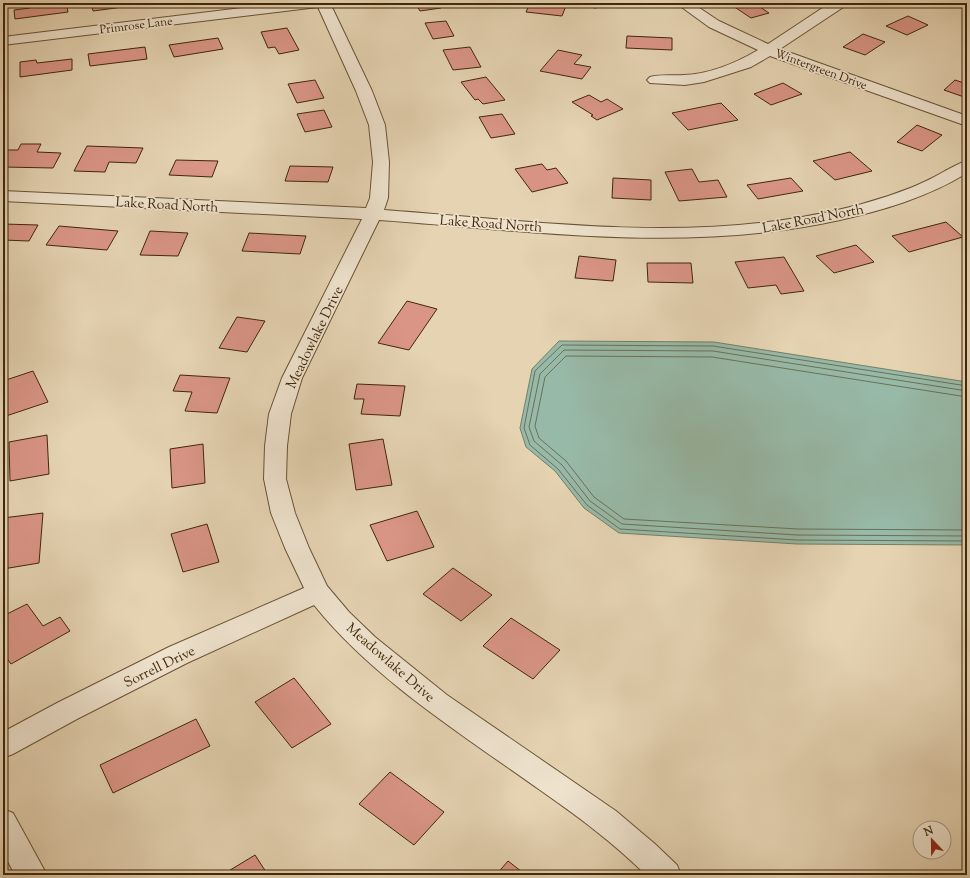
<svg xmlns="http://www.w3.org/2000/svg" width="970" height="878" viewBox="0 0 970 878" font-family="'Sorts Mill Goudy',serif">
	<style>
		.water { fill: #97b9a7; stroke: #747f68 }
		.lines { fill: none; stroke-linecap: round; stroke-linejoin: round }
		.shore { stroke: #6c7058; stroke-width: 1 }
		.building { fill: #da9586; stroke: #40270a }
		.minor-casing { stroke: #695234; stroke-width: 2 }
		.minor { fill: #eee2cd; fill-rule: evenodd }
		.labels { text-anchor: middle; stroke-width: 3.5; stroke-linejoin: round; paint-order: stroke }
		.far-street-label { font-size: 12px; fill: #40270a; stroke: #eee2cd }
		.street-label { font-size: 14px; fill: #40270a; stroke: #eee2cd }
	</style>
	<rect width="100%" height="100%" fill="#e5d3b2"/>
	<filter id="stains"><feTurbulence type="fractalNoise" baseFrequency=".005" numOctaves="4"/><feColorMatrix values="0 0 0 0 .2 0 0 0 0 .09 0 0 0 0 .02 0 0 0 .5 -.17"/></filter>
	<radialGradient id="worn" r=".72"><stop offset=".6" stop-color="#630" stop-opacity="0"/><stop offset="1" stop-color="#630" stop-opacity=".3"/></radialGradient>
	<path class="water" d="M559,341L714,342L967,382V545L797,544L619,533L584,508L555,471L526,447L520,428L532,369Z"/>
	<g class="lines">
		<g class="shore">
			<path d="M967,386L713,346L562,345L535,371L524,428L530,445L558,469L587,505L620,529L797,540L967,541"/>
			<path d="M967,391L713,351L564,350L540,374L529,427L534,441L562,465L590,501L622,524L797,535L967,536"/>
			<path d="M967,397L712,357L566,356L545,377L535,426L539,438L566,461L594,497L624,519L798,529L967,530"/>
		</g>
	</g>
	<g class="building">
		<path d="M39,3H66L68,12L15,19L14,10L30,8V4Z"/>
		<path d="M91,3H137L138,5L93,11Z"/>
		<path d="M415,3H437L441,8L420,11Z"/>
		<path d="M530,3H567L562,16L526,12Z"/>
		<path d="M589,3H631L594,8Z"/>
		<path d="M754,3L769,13L751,18L730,4Z"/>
		<path d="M908,16L928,25L907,35L886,26Z"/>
		<path d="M446,21L454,36L433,39L425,23Z"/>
		<path d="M287,28L299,50L279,54L275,47L268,48L261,32Z"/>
		<path d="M863,34L885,42L865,55L843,47Z"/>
		<path d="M627,36L672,38V50L626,48Z"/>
		<path d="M218,38L223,49L174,57L169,45Z"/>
		<path d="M145,47L147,59L90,66L88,54Z"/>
		<path d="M470,47L481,67L453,70L443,50Z"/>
		<path d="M558,50L582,55L574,64L591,67L582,79L540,71Z"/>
		<path d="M72,59V70L20,77V62L36,60L37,63Z"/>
		<path d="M486,77L505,100L483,104L478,99L475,100L461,82Z"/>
		<path d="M315,80L324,98L297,103L288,84Z"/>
		<path d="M955,80L967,84V98L944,90Z"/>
		<path d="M783,83L802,94L771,105L754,94Z"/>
		<path d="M589,95L601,102L607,99L623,109L597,120L591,116L593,115L572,102Z"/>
		<path d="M721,103L738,120L688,130L672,113Z"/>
		<path d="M324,110L332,127L305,132L297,114Z"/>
		<path d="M502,114L515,134L491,138L479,117Z"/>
		<path d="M917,125L942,135L922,151L897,142Z"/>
		<path d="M21,144H41L37,152L61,153L53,168L3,167V150H18Z"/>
		<path d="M87,146L143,148L136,163L109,162L105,172L74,171Z"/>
		<path d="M850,152L872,171L835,180L813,161Z"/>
		<path d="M176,160L218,161L212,177L169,175Z"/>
		<path d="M542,164L547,170L556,168L568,183L532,192L515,169Z"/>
		<path d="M290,166L333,167L328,182L285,181Z"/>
		<path d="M692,169L699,182L718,180L727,197L679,201L665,172Z"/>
		<path d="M613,178L651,180V200L612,198Z"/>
		<path d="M791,178L803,191L758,199L747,185Z"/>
		<path d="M946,222L963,237L909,252L892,236Z"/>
		<path d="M3,224L38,225L29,241L3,240Z"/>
		<path d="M59,226L118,231L107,250L46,245Z"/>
		<path d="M150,231L188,233L178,256L140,255Z"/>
		<path d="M249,233L306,236L300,254L242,251Z"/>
		<path d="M856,245L874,262L834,273L816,256Z"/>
		<path d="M579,256L616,260L613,281L575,278Z"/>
		<path d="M784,257L804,291L781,294L776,285L748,288L735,262Z"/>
		<path d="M647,263H691L693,283L648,282Z"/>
		<path d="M407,301L437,309L409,350L378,343Z"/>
		<path d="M237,317L265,321L247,352L219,348Z"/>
		<path d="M33,371L48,402L3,417V381Z"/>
		<path d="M180,375L230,378L217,413L185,411L192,392L173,391Z"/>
		<path d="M357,384L405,386L400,416L361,414L364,399H354Z"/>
		<path d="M47,435L49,474L10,481L9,442Z"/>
		<path d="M383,439L392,485L356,490L349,444Z"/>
		<path d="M203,444L205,483L172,488L170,449Z"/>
		<path d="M417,511L434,547L387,561L370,525Z"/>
		<path d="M43,513L39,563L3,569V518Z"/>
		<path d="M207,524L219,562L183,572L171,534Z"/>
		<path d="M453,568L492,595L461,621L423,594Z"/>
		<path d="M27,604L43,626L60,617L70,631L11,664L3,653V616Z"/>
		<path d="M511,618L560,650L533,679L483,646Z"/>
		<path d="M294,678L331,724L292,748L255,702Z"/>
		<path d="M196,719L210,746L113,793L100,765Z"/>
		<path d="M390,772L444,812L414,845L359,804Z"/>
		<path d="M255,855L268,875H222Z"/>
		<path d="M508,861L526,875H496Z"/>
	</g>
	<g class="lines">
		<g class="minor-casing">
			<g id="minor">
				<path d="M282,3H330L372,91L385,125L389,162L388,198L384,210C522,220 664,241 802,217C839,211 878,201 913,187C924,182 935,177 945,171C953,167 959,163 967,161V173C928,197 884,210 840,220C687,254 533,231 379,220L302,378L291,414L287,446L286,479L295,513L309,548L327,586L349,612L375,637L447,695L616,811L655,844L677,865L681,875H646C613,842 577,816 540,790C463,735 373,679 314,605L187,663L77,719L13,754L3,758V732L57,703L169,647L304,588L285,548L271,513L264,479L265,446L269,414L282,378L362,219L3,201V191L366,208L370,198L373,162L369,125L356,91L318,7L3,45V37Z"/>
				<path d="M676,3H692L719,21L768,44L830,3H847L845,6L780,49L967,116V126L770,56L751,67L704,82L685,85L650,83L647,80L650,77C661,74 673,76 684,75C710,74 736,63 758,50L709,27Z"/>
				<path d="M3,809L13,813L47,875H15L3,852Z"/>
			</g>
		</g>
		<use href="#minor" class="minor"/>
	</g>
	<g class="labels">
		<g class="far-street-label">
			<text transform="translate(136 25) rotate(-7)" y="4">Primrose Lane</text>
			<text transform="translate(821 69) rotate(20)" y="4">Wintergreen Drive</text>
		</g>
		<g class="street-label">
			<text transform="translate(167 204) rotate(3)" y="5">Lake Road North</text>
			<text transform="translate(813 218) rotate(-11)" y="5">Lake Road North</text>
			<text transform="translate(491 223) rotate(4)" y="5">Lake Road North</text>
			<text transform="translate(314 337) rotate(-64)" y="5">Meadowlake Drive</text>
			<text transform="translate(391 662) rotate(41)" y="5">Meadowlake Drive</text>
			<text transform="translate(159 666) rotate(-26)" y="5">Sorrell Drive</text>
		</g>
	</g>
	<rect width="970" height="878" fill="none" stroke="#e5d3b2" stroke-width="16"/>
	<rect x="4" y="4" width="962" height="870" fill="none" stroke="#40270a" stroke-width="2"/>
	<rect x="8" y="8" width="954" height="862" fill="none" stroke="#40270a"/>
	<g transform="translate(932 840) rotate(338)"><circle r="19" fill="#eee2cd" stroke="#a8977f"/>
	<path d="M0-3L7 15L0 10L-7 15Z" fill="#8f2418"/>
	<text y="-6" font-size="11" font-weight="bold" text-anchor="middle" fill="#40270a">N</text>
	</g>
	<rect width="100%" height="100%" filter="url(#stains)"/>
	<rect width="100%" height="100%" fill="url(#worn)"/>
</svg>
